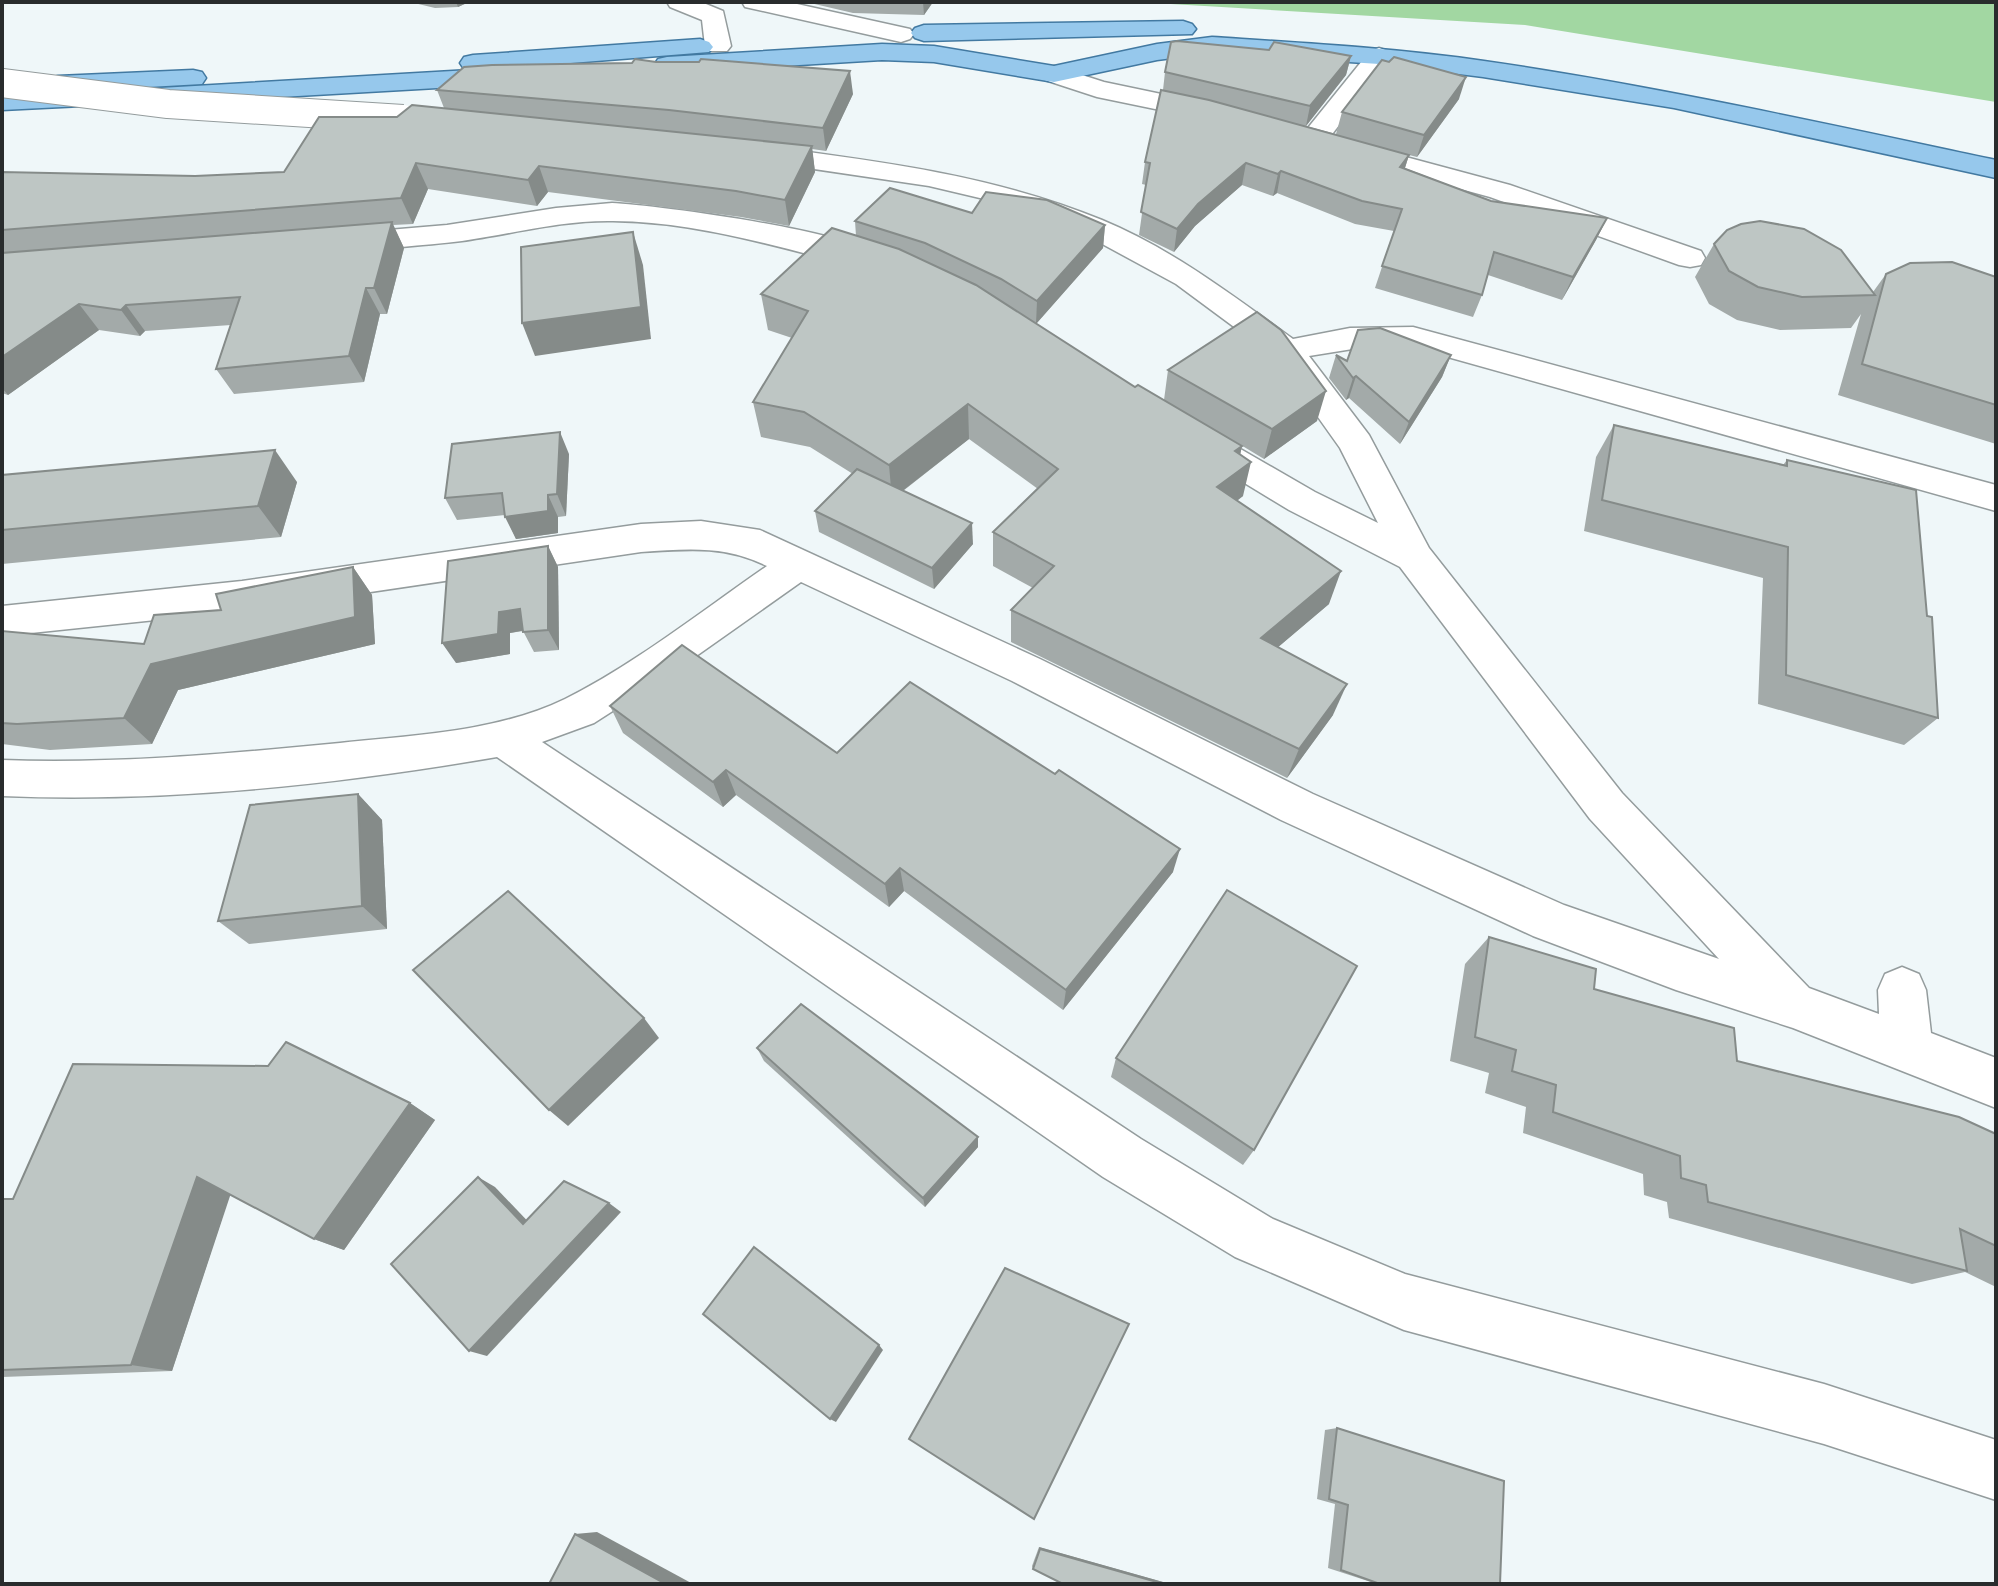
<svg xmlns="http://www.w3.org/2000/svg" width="1998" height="1586" viewBox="0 0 1998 1586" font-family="'Fira Sans Condensed',sans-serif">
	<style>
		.green { fill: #a2d7a2 }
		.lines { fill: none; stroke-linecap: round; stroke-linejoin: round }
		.minor-casing { stroke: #949c9d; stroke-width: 3 }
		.major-casing { stroke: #4279a1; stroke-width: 3 }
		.minor { fill: #fff; fill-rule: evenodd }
		.major { fill: #96c8ec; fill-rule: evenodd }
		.minor-bridge-casing { stroke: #949c9d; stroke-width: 30; stroke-linecap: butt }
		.minor-bridge { stroke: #fff; stroke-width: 28 }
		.wall { fill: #a3aaa9 }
		.shaded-wall { fill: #858b89 }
		.building { fill: #bec6c4; stroke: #858b89; stroke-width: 2 }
	</style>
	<rect width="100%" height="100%" fill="#eff7f9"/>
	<path class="green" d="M1137,2H1996V102L1525,25Z"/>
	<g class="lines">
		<g class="minor-casing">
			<g id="minor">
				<path d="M667,2H701L723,11L731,46L727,51H709L705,46L702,20L670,7Z"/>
				<path d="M742,2H788L910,29L914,34L910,39L901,42L745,7Z"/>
				<path d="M1379,48L1388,51L1392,56L1323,146L1313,148L1303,146L1299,140L1303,134L1370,51Z"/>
				<path d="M1054,66L1104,82L1228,108L1232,114L1228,120L1218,122L1097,97L1045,80L1041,74L1045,68Z"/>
				<path d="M1350,142L1510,185L1701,251L1705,258L1701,265L1690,267L1679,265L1490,197L1340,156L1336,150L1340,144Z"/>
				<path d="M756,145C874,161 991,174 1102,220C1172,249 1232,295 1293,339L1350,328L1413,327L1996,485V511L1412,347H1365L1309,356L1369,435L1429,548L1622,793L1809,988L1879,1014L1878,990L1885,974L1902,967L1919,974L1926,990L1931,1033L1996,1058V1108L1793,1028L1676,990L1533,936L1281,820L1012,681L801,582L675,671L594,723L542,742L1141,1139L1273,1219L1405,1274L1824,1384L1996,1440V1500L1824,1444L1404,1330L1235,1257L1103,1177L497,757C334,785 167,803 2,796V760C116,764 227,754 340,743C414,735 497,732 565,699C634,665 703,610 767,566C724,545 688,549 641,552L242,611L2,636V606L242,581L641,524L701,521L760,530L1040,659L1313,794L1564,905L1719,959L1590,819L1400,567L1289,510L1187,448L1181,440L1187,432L1199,428L1211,432L1315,492L1378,523L1340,448L1276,358L1176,284L1082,233L1001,203L929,186L746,159L742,153L746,147Z"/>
				<path d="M612,203C654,205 865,232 884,261L880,268L869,270C784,249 702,222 613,221C562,220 512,234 462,241C422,246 381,248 341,252L330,249L326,243L330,237L341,234L447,225L556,208Z"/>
			</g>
		</g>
		<g class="major-casing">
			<g id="major">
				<path d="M1183,21L1192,24L1196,29L1192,34L924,41L915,38L911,33L915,28L924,25Z"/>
				<path d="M1212,37C1303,43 1394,48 1484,61C1656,86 1826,124 1996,160V178L1674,108L1483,77L1379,64L1212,53L1157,60L1054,82L934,62L882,60L667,73L658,71L654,65L658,59L667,57L882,44L934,46L1054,66L1157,44Z"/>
				<path d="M700,39L709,42L713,47L709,52L508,68L516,70L520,76L516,82L507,84L160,104L151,102L147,96L151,90L160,88L470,70L464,69L460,63L464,57L473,55Z"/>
				<path d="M193,70L202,72L206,78L202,84L58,92L49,90L45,84L49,78L58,76Z"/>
				<path d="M92,91L102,93L105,99L102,105L2,110V94Z"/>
			</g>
		</g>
		<use href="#minor" class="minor"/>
		<use href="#major" class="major"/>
		<g class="minor-bridge-casing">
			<path id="minor-bridge" d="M2,83L168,104L403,119"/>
		</g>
		<use href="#minor-bridge" class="minor-bridge"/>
	</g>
	<g class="wall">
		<path d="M410,2H469L458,7L435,8Z"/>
		<path d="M806,2H933L924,15L853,13Z"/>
		<path d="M1269,50L1351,56L1346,75L1306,126L1280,119L1336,134L1342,112L1459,99L1417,157L1409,155L1405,168L1491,201L1607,218L1596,240L1562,300L1488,275L1482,295L1473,317L1375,288L1394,231L1355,224L1277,193L1273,196L1242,185L1195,226L1174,252L1139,235L1146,185L1142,184L1145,162L1163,90L1165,72Z"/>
		<path d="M437,90L853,94L826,151L812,149L815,172L789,226L741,217L548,192L537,206L428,189L413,224L393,225L404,248L387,314H380L364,382L234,394L216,369L231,325L145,331L140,336L99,330L8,395L2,393V172L195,176L284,172L397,117L444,108Z"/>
		<path d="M972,213L1105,225L1103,248L1036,324L1135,387L1164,400L1168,370L1317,421L1264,459L1226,436L1242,446L1240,455L1243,496L1237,501L1329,604L1278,647L1333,715L1287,778L1011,642V610L1033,588L993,566V532L1038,489L969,439L903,491L973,544L934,589L819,532L815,511L853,474L810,447L761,437L753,402L792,338L768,330L761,294L856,236L855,221Z"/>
		<path d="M1714,244L1873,292L1886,274L1996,277V444L1838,395L1861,314L1851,328L1780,330L1737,320L1709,304L1695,277Z"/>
		<path d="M1336,355L1347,361L1451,355L1442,377L1400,444L1349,398L1346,400L1329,378Z"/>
		<path d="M1614,425L1783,465L1787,460L1927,616L1938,718L1904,745L1758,704L1763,578L1584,531L1596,457Z"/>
		<path d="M569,454L566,516L558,517V533L516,539L505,515L457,520L445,498Z"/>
		<path d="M2,475L297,482L281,537L2,564Z"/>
		<path d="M548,546L558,567L559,650L534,652L523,631L510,633V654L456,663Z"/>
		<path d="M353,567L372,595L375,644L178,690L152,744L50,750L2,744V631L144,644L221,610Z"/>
		<path d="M610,706L837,753L1173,872L1063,1010L904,891L889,907L736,795L723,807L623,733Z"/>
		<path d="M358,794L382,820L387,929L249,944L218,921Z"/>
		<path d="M1489,937L1737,1061L1996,1134V1287L1965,1272L1912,1284L1669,1218L1667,1202L1644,1195L1643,1174L1523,1133L1526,1107L1485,1093L1489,1073L1450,1061L1465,964Z"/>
		<path d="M757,1048L978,1137V1147L925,1207L764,1061Z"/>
		<path d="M1116,1058L1254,1150L1243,1165L1111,1077Z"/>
		<path d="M410,1103L435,1120L344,1250L314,1239L230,1194L172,1371L2,1377V1199H13Z"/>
		<path d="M1337,1428L1500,1584H1377L1328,1568L1335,1504L1317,1499L1325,1430Z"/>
		<path d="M1039,1547L1170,1584H1063L1033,1569L1032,1566Z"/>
	</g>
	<g class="shaded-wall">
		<path d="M456,2H469L458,7Z"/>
		<path d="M923,2H933L924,15Z"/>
		<path d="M1351,56L1346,75L1306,126L1310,106Z"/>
		<path d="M850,71L853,94L826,151L823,128Z"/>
		<path d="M1466,77L1459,99L1417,157L1424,135Z"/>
		<path d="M812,146L815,172L789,226L785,200Z"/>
		<path d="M1409,155L1402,177L1400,167Z"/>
		<path d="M416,163L428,189L413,224L401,198Z"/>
		<path d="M1246,163L1242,185L1195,226L1174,252L1177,229L1198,204Z"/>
		<path d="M539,166L548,192L537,206L528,180Z"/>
		<path d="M1281,171L1277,193L1273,196L1278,174Z"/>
		<path d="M1607,218L1596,240L1562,300L1573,277Z"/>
		<path d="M392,222L404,248L387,314L374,288Z"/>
		<path d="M1105,225L1103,248L1036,324L1037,301Z"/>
		<path d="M633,232L643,265L651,339L535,356L522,323Z"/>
		<path d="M366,288L380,314L364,382L349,356Z"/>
		<path d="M79,304L99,330L8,395L2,388V357Z"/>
		<path d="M126,305L145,331L140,336L121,310Z"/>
		<path d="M1451,355L1442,377L1400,444L1409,422Z"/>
		<path d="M1356,376L1349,398L1346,400L1353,378Z"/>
		<path d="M1326,391L1317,421L1264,459L1272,429Z"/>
		<path d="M968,404L969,439L892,499L889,465Z"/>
		<path d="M560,432L569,454L566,516L557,494Z"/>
		<path d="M1242,446L1236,473L1251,462L1243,496L1209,521L1217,487L1235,451Z"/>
		<path d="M275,450L297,482L281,537L258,506Z"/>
		<path d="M548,495L558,517V533L516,539L505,517Z"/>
		<path d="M972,523L973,544L934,589L932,568Z"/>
		<path d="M548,546L558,567L559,650L548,630Z"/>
		<path d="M353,567L372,595L375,644L178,690L152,744L124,718L151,664Z"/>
		<path d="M1341,571L1329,604L1251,670L1261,638Z"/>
		<path d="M520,609L531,629L510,633V654L456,663L442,643L499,612Z"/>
		<path d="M1347,684L1333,715L1287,778L1299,749Z"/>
		<path d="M726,770L736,795L723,807L713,782Z"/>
		<path d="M358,794L382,820L387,929L362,906Z"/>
		<path d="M1180,849L1173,872L1063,1010L1066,990Z"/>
		<path d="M900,868L904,891L889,907L885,884Z"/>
		<path d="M644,1018L659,1038L568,1126L549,1110Z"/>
		<path d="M410,1103L435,1120L344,1250L314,1239Z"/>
		<path d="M978,1137V1147L925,1207L923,1198Z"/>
		<path d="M197,1177L232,1190L172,1371L131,1365Z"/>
		<path d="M478,1177L495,1187L538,1232L523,1224Z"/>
		<path d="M609,1203L621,1212L487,1356L469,1351Z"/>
		<path d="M879,1345L883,1350L836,1422L830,1419Z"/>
		<path d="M597,1532L693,1584H666L575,1534Z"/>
		<path d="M1039,1547L1170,1584H1164L1040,1549Z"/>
	</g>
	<g class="building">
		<path d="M1177,41L1269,50L1274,42L1351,56L1310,106L1165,72L1171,42Z"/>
		<path d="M1394,57L1466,77L1424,135L1342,112L1382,60L1389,62Z"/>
		<path d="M635,59L656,62H699L701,59L850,71L823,128L669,110L437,90L464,67L492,65L632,63Z"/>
		<path d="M1161,90L1209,100L1409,155L1400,167L1491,201L1607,218L1573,277L1494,252L1482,295L1382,266L1402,209L1362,201L1281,171L1278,174L1246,163L1198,204L1177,229L1141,212L1150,163L1145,162Z"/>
		<path d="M412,105L812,146L785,200L736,191L539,166L528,180L416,163L401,198L2,230V172L195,176L284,172L319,117H397Z"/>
		<path d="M890,188L972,213L986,192L1047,200L1105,225L1037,301L1001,279L925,243L855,221Z"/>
		<path d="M1760,221L1804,229L1841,250L1875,295L1802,297L1758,287L1729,271L1714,244L1727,230L1741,224Z"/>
		<path d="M392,222L374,288H366L349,356L216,369L240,297L126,305L121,310L79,304L2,357V253Z"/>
		<path d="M832,228L899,249L976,285L1135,387L1138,385L1242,446L1235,451L1251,462L1217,487L1341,571L1261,638L1347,684L1299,749L1011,610L1054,566L993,532L1058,469L968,404L889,465L804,412L753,402L808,311L761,294Z"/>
		<path d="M633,232L641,307L522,323L521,247Z"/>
		<path d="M1952,262L1996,277V405L1862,364L1886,274L1910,263Z"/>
		<path d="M1257,312L1281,330L1326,391L1272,429L1168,370Z"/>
		<path d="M1380,328L1451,355L1409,422L1356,376L1353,378L1336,355L1347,361L1358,330Z"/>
		<path d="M1614,425L1787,466V460L1916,490L1927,616L1932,617L1938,718L1786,675L1788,547L1602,500Z"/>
		<path d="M560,432L557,494L548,495V511L505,517L502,493L445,498L452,444Z"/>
		<path d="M275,450L258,506L2,530V475Z"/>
		<path d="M857,469L972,523L932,568L815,511Z"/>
		<path d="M548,546V630L523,632L520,609L499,612L498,634L442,643L448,561Z"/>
		<path d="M353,567L355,617L151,664L124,718L17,724L2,723V631L144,644L154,615L221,610L216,594Z"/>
		<path d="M682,645L837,753L910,682L1055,774L1059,770L1180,849L1066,990L900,868L885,884L726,770L713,782L610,706Z"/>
		<path d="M358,794L362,906L218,921L250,805Z"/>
		<path d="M1227,890L1357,966L1254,1150L1116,1058Z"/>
		<path d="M508,891L644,1018L549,1110L413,970Z"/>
		<path d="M1489,937L1596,969L1594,989L1734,1028L1737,1061L1959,1117L1996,1134V1246L1960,1229L1967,1271L1708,1202L1706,1185L1681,1178L1680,1156L1553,1112L1556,1085L1512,1071L1516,1050L1475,1037Z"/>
		<path d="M801,1004L978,1137L923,1198L757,1048Z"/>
		<path d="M286,1042L410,1103L314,1239L197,1177L131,1365L2,1370V1199H13L73,1064L268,1066Z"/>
		<path d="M478,1177L523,1224L564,1181L609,1203L469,1351L391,1264Z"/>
		<path d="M754,1247L879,1345L830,1419L703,1314Z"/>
		<path d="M1005,1268L1129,1324L1034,1519L909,1439Z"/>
		<path d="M1337,1428L1504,1481L1500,1584H1380L1341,1570L1348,1505L1329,1499Z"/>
		<path d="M575,1534L666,1584H549Z"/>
		<path d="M1040,1549L1164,1584H1063L1033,1569Z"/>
	</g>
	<rect width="1998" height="1586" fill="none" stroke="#292c2d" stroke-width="8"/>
</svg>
